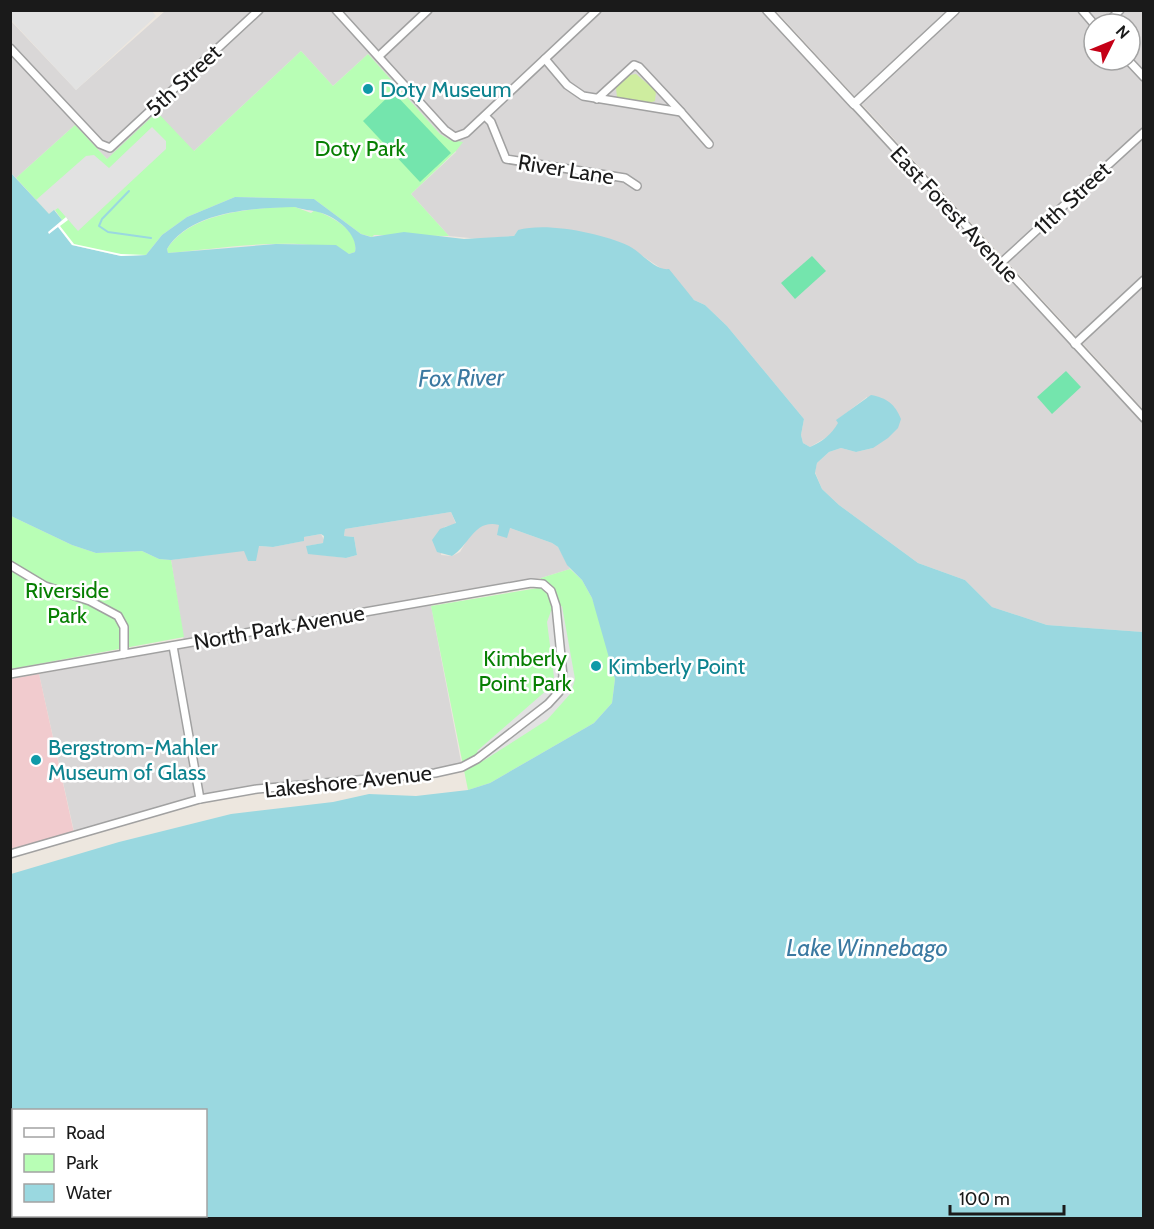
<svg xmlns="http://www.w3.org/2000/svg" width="1154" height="1229" viewBox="0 0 1154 1229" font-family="Cabin,sans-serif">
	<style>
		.residential { fill: #d9d7d7; fill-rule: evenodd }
		.commercial { fill: #f1cbce }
		.grass { fill: #ceed9f }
		.park { fill: #b8feb5 }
		.pitch { fill: #74e5ad }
		.parking { fill: #e2e2e2 }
		.water { fill: #9ad8e0; fill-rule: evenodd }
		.pier { fill: #fff }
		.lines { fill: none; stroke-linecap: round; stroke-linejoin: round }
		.stream { stroke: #9ad8e0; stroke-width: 2 }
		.minor-casing { stroke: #a1a1a1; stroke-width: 10 }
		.tertiary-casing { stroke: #a1a1a1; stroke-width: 11 }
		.minor { stroke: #fff; stroke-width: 7 }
		.tertiary { stroke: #fff; stroke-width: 8 }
		.culture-dot { fill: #0f9aa8; stroke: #fff; stroke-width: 2 }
		.labels { text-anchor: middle; stroke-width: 5; stroke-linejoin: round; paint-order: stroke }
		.street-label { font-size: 22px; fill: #1a1a1a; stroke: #fff }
		.culture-label { font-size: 22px; fill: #0d838f; stroke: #fff; text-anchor: start }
		.park-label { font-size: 22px; fill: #067f02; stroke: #fff }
		.water-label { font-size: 24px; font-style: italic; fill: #3b79a1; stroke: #fff }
	</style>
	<rect width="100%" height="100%" fill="#ede7df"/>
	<g class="residential">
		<path d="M165,11H761L1143,423V632L1047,625L992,607L965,580L918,563L839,505L822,489L815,472L817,463L829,452L841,448L856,452L873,448L867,397L837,420L839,423L832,434L810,447L803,443L801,435L804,419L727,326L705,305L694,300L671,275L629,247L576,231L518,230L514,236L480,239L449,236L411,194L456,152L450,140L440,134L368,54L333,86L301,51L194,151L107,159L75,125L16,178L10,172V20L76,90Z"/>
		<path d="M776,11H1143V409ZM1094,24H1130V60H1094Z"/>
		<path d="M451,512L456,524L444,527L441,555L452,556L460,552L473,530L490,522L500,525L498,535L510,528L552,543L558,547L570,569L541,578L429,595L462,767L314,783L200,799L75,836L39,674L185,648L171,560L245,550L248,561L258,546L273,547L303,541L304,537L321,534L324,540L323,543L307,546L315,554L346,558L357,555L354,537L344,536L345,529Z"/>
	</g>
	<path class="commercial" d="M39,674L74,833L11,852V679Z"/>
	<path class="grass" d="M636,74L656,91L655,101L649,103L617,97L616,88L630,75Z"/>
	<g class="park">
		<path d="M301,51L333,86L368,54L440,134L450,140L463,142L456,151L411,194L449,236L374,235L372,237L361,234L314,199L235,197L187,217L162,235L146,255L121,256L72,245L56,225L62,220L55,210L49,214L16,178L75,125L107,159L157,112L194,151Z"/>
		<path d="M281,207H295L311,213L315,210C331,217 360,230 355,252L349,254C304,234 218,249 168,253L167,249C188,215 244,209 281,207Z"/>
		<path d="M11,516L72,545L96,553L142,551L159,559L171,560L184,637L11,669Z"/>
		<path d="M570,569L582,580L592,598L603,629L615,679L612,703L594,723L490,783L468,790L431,606L538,588L541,578Z"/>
	</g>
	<g class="pitch">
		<path d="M393,92L451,153L420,182L363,121Z"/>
		<path d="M812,256L826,271L795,299L781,283Z"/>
		<path d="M1066,371L1081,387L1052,414L1037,397Z"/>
	</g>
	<g class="parking">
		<path d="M11,10H151L156,16L76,90L11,20Z"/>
		<path d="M152,127L166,141V149L78,231L58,208L49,214L36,200L86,156L94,155L109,168Z"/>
		<path d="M562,606L575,679L571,693L547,720L483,761L477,751L548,689L554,677L547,622L551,611Z"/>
	</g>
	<path class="water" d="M10,172L49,214L54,210L62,220L57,225L72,245L121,256L146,255L162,235L187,217L235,197L314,199L361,234L371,237L404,232L464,239L514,236L518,230C547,222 601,233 629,246C641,252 655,271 669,269L694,300L705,305L727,326L804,419L801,435L803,443L810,447C823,441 831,435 838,423L836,420L871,395C887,398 895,404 901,419L898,428L888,438L873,448L856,452L841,448L829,452L817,463L815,473L822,489L839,505L918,563L965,580L992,607L1047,625L1143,632V1218H11V874L119,842L231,814L333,802L369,794L416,796L468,790L490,783L594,723L612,703L615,679L592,598L582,580L567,565L558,547L552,543L510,528L507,538L497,535L499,525C474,519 470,545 452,556L437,552L432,540L440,529L456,523L451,512L345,529L344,536L354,537L357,555L346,558L308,554L306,546L323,543L324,536L321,534L304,537V541L273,547L259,546L256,561H248L244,551L171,560L159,559L142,551L96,553L72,545L11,516ZM295,207C303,210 311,210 318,212C334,215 359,234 355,252L349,254L336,245L276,244L168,253L167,249C190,211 254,208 295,207ZM14,1110H206V1216H14Z"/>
	<path class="pier" d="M66,217L68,220L60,226L74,244L121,254L146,255L121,256L72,245L58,227L49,234L48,232Z"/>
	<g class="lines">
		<path class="stream" d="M129,191L102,219L99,226L108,232L151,238"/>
		<g class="minor-casing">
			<g id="minor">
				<path d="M336,10L445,130L455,137L466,133L597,10"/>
				<path d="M1082,10L1094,24"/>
				<path d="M1106,24L1120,10"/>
				<path d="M10,48L100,144L110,148L259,10"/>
				<path d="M379,56L428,10"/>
				<path d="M545,59L567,85L583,96L681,112L709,144"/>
				<path d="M1128,60L1144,77"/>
				<path d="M597,99L634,65L639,67L681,112"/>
				<path d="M854,104L1144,418"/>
				<path d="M485,116L491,122L506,159L625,178L637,186"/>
				<path d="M1001,263L1144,132"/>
				<path d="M1075,344L1144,280"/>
				<path d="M10,565L45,586L90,601L118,616L124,627V654"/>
				<path d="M173,646L200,799"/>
				<path d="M10,674L531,583L543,584L551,591L556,606L563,676L559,692L548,704L477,759L462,767L435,773L257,789L200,799L10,854"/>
			</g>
		</g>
		<g class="tertiary-casing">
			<path id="tertiary" d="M767,10L854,104L955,10"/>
		</g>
		<use href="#minor" class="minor"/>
		<use href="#tertiary" class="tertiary"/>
	</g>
	<g class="culture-dot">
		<circle cx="368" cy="89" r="6"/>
		<circle cx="596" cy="666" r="6"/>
		<circle cx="36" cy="760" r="6"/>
	</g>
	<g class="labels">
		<g class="street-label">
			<text transform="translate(183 80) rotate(-43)" y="8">5th Street</text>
			<text transform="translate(566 169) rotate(9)" y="8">River Lane</text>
			<text transform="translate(1072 198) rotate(-43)" y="8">11th Street</text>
			<text transform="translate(955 214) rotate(47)" y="8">East Forest Avenue</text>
			<text transform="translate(279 627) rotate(-10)" y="8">North Park Avenue</text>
			<text transform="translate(348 781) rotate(-6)" y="8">Lakeshore Avenue</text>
		</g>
		<g class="culture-label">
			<text x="380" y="97">Doty Museum</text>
			<text x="608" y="674">Kimberly Point</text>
			<text x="48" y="755">Bergstrom-Mahler<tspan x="48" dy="25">Museum of Glass</tspan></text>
		</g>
		<g class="park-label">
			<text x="360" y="156">Doty Park</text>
			<text x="67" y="598">Riverside<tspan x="67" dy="25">Park</tspan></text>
			<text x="525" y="666">Kimberly<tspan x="525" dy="25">Point Park</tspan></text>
		</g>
		<g class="water-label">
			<text transform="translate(461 378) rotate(-1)" y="8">Fox River</text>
			<text x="867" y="956">Lake Winnebago</text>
		</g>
	</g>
	<rect width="1154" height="1229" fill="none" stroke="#1a1a1a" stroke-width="24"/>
	<rect x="12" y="1109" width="195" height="108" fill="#ffffff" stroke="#a3a3a3" stroke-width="1.5"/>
	<rect x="24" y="1128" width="30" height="9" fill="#ffffff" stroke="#a3a3a3" stroke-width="1.5"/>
	<text x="66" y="1139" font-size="18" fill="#1a1a1a">Road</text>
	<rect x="24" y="1154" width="30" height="18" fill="#b8feb5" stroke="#a3a3a3" stroke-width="1.5"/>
	<text x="66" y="1169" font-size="18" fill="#1a1a1a">Park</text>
	<rect x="24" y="1184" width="30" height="18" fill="#9ad8e0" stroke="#a3a3a3" stroke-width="1.5"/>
	<text x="66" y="1199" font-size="18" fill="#1a1a1a">Water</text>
	<g transform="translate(1112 42) rotate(47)"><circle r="28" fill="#ffffff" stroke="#a3a3a3" stroke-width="1.5"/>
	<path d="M0-4.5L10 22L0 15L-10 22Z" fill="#c50016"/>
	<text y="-9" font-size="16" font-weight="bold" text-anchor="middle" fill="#1a1a1a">N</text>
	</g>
	<path d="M950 1205v9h114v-9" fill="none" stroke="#1a1a1a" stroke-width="3"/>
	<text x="959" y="1205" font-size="18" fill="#1a1a1a" stroke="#ffffff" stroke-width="4.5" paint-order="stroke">100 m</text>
</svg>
